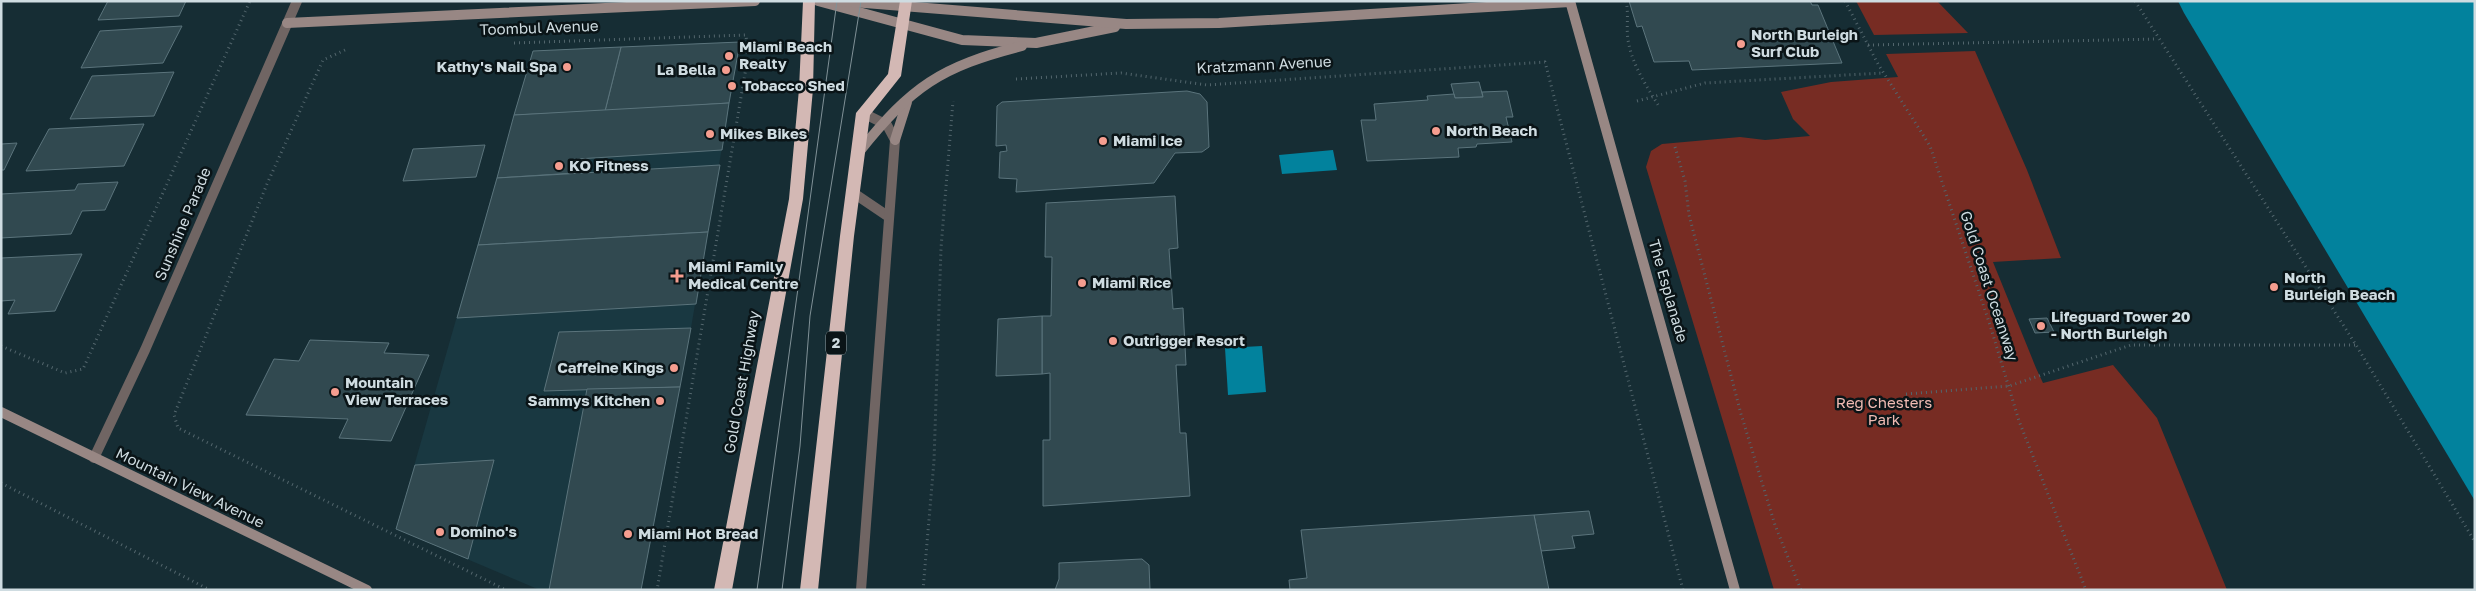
<svg xmlns="http://www.w3.org/2000/svg" width="2476" height="591" viewBox="0 0 2476 591" font-family="'Golos Text',sans-serif">
	<style>
		.built { fill: #193841 }
		.green { fill: #772c23 }
		.water { fill: #02829d }
		.building { fill: #314950; stroke: #5b747c }
		.lines { fill: none; stroke-linecap: round; stroke-linejoin: round }
		.path { stroke: #53666d; stroke-width: 3; stroke-dasharray: 1 4; stroke-linecap: butt }
		.street { stroke: #706563; stroke-width: 10 }
		.secondary { stroke: #988784; stroke-width: 10 }
		.highway { fill: #d3b8b4; fill-rule: evenodd }
		.tram { stroke: #809197; stroke-width: 1 }
		.poi-dot { fill: #f59d8f; stroke: #0a1417; stroke-width: 2 }
		.labels { text-anchor: middle; stroke-width: 5; stroke-linejoin: round; paint-order: stroke }
		.shield { fill: #0a1417; stroke: #94a0a4; stroke-width: 1 }
		.shield-label { font-size: 14px; font-weight: bold; fill: #cfdce1 }
		.street-label { font-size: 15px; fill: #cfdce1; stroke: #0a1417 }
		.poi-label { font-size: 15px; font-weight: bold; fill: #cfdce1; stroke: #0a1417; text-anchor: start }
		.park-label { font-size: 15px; fill: #f0bbb3; stroke: #0a1417 }
	</style>
	<rect width="100%" height="100%" fill="#162d34"/>
	<path class="built" d="M740,42L691,328L641,590H540L396,529L533,51Z"/>
	<g class="green">
		<path d="M1856,1H1937L1968,33L1874,35Z"/>
		<path d="M1975,51L2027,170L2061,258L1993,262L2036,368L2043,383L2113,365L2157,418L2227,590H1774L1646,167L1651,151L1662,144L1740,137L1765,140L1810,136L1793,119L1781,92L1831,82L1898,77L1886,54Z"/>
	</g>
	<g class="water">
		<path d="M2178,1H2475V501L2184,13Z"/>
		<path d="M1333,150L1337,170L1282,174L1279,155Z"/>
		<path d="M1262,346L1266,392L1228,395L1225,348Z"/>
	</g>
	<g class="building">
		<path d="M108,1H186L179,16L98,20Z"/>
		<path d="M1629,1H1810L1812,5H1818L1842,63L1692,70L1689,61L1654,62L1642,26L1637,27Z"/>
		<path d="M182,26L163,63L81,68L100,31Z"/>
		<path d="M740,42L729,103L605,111L621,47Z"/>
		<path d="M621,47L605,111L514,115L533,51Z"/>
		<path d="M174,72L154,116L70,119L92,76Z"/>
		<path d="M1479,82L1483,97L1455,98L1451,84Z"/>
		<path d="M1187,91L1200,94L1207,102L1209,147L1202,152L1175,153L1154,183L1016,192L1017,179L999,178L1000,152L1007,151L1006,145L996,146L997,106L1002,102Z"/>
		<path d="M1507,91L1513,117H1506L1512,142L1477,144L1476,147L1458,148L1459,157L1367,161L1361,120H1376L1374,104L1428,100L1427,96L1454,94L1455,98L1483,97L1482,92Z"/>
		<path d="M729,103L722,150L577,159L574,173L497,178L514,115Z"/>
		<path d="M144,124L124,166L26,171L49,129Z"/>
		<path d="M17,143L4,170H1V144Z"/>
		<path d="M485,145L476,177L403,181L413,149Z"/>
		<path d="M720,165L708,232L478,245L497,178Z"/>
		<path d="M118,182L105,210L82,211L71,234L1,238V194L75,190L78,184Z"/>
		<path d="M1175,196L1178,248L1169,249L1173,309L1183,308L1186,365H1176L1180,433H1186L1190,496L1043,506V440H1050V373L1042,374V316H1051L1052,257H1045L1046,203Z"/>
		<path d="M708,232L696,304L457,318L478,245Z"/>
		<path d="M82,254L55,311L8,314L15,300L1,301V258Z"/>
		<path d="M1042,316V374L996,376L998,319Z"/>
		<path d="M2047,318L2054,332L2035,333L2029,319Z"/>
		<path d="M691,328L680,387L544,391L559,332Z"/>
		<path d="M310,340L389,343L384,353L429,355L391,441L339,438L348,419L246,415L274,359L299,361Z"/>
		<path d="M680,387L641,590H549L587,389Z"/>
		<path d="M494,460L468,559L396,529L415,465Z"/>
		<path d="M1589,511L1594,534L1572,536L1575,548L1541,551L1534,515Z"/>
		<path d="M1534,515L1549,590H1290L1289,580L1307,578L1301,530Z"/>
		<path d="M1142,559L1149,565L1150,590H1055L1059,579V563Z"/>
	</g>
	<g class="lines">
		<g class="path">
			<path d="M1626,1C1629,14 1626,27 1628,40C1632,65 1647,87 1660,108"/>
			<path d="M1845,1L1878,64L1930,146L1990,325L2019,421L2086,590"/>
			<path d="M2135,1L2356,345L2475,542"/>
			<path d="M514,43L746,35L748,56L657,590"/>
			<path d="M1868,45L2158,39"/>
			<path d="M345,50L323,60L267,184L174,415L178,428L506,590"/>
			<path d="M1016,79L1121,73L1207,85L1545,62L1683,590"/>
			<path d="M1637,101L1705,83L1882,73"/>
			<path d="M1675,147L1685,181L1689,215L1741,414L1775,525L1801,590"/>
			<path d="M1,346L65,373L83,369L250,1"/>
			<path d="M1906,394L2009,386L2131,345H2356"/>
			<path d="M1,483L210,590"/>
			<path d="M923,590L934,461L941,248L953,101"/>
		</g>
		<g class="street">
			<path d="M852,192L889,217"/>
			<path d="M94,458L145,350L297,1"/>
			<path d="M861,590L895,140L887,125L863,113"/>
		</g>
		<g class="secondary">
			<path d="M818,1L962,40L1036,43L1115,27"/>
			<path d="M840,1L1126,24L1219,23L1570,2"/>
			<path d="M1570,1L1735,590"/>
			<path d="M287,23L755,1"/>
			<path d="M895,140L907,102"/>
			<path d="M859,152C912,86 940,67 1022,46"/>
			<path d="M1,412L367,590"/>
		</g>
		<g class="highway">
			<path d="M803,1H815L813,89L803,199L732,590H714L789,199L799,89Z"/>
			<path d="M900,1H912L901,76L870,115L854,236L818,590H800L840,236L856,113L888,74Z"/>
		</g>
		<g class="tram">
			<path d="M757,590L837,1"/>
			<path d="M782,590L800,446L810,316L861,1"/>
		</g>
	</g>
	<g class="poi-dot">
		<circle cx="1741" cy="44" r="5"/>
		<circle cx="729" cy="56" r="5"/>
		<circle cx="567" cy="67" r="5"/>
		<circle cx="726" cy="70" r="5"/>
		<circle cx="732" cy="86" r="5"/>
		<circle cx="1436" cy="131" r="5"/>
		<circle cx="710" cy="134" r="5"/>
		<circle cx="1103" cy="141" r="5"/>
		<circle cx="559" cy="166" r="5"/>
		<path d="M674.5 268.5h5v5h5v5h-5v5h-5v-5h-5v-5h5z"/>
		<circle cx="1082" cy="283" r="5"/>
		<circle cx="2274" cy="287" r="5"/>
		<circle cx="2041" cy="326" r="5"/>
		<circle cx="1113" cy="341" r="5"/>
		<circle cx="674" cy="368" r="5"/>
		<circle cx="335" cy="392" r="5"/>
		<circle cx="660" cy="401" r="5"/>
		<circle cx="440" cy="532" r="5"/>
		<circle cx="628" cy="534" r="5"/>
	</g>
	<g class="labels">
		<rect class="shield" x="826" y="331.5" width="20" height="23" rx="4"/>
		<g class="shield-label">
			<text x="836" y="348">2</text>
		</g>
		<g class="street-label">
			<text transform="translate(539 28) rotate(-2)" y="5">Toombul Avenue</text>
			<text transform="translate(1264 65) rotate(-3)" y="5">Kratzmann Avenue</text>
			<text transform="translate(183 224) rotate(-67)" y="5">Sunshine Parade</text>
			<text transform="translate(1989 286) rotate(72)" y="5">Gold Coast Oceanway</text>
			<text transform="translate(1668 291) rotate(74)" y="5">The Esplanade</text>
			<text transform="translate(742 382) rotate(-80)" y="5">Gold Coast Highway</text>
			<text transform="translate(190 488) rotate(26)" y="5">Mountain View Avenue</text>
		</g>
		<g class="poi-label">
			<text x="1751" y="40">North Burleigh<tspan x="1751" dy="17">Surf Club</tspan></text>
			<text x="739" y="52">Miami Beach<tspan x="739" dy="17">Realty</tspan></text>
			<text x="557" y="72" text-anchor="end">Kathy's Nail Spa</text>
			<text x="716" y="75" text-anchor="end">La Bella</text>
			<text x="742" y="91">Tobacco Shed</text>
			<text x="1446" y="136">North Beach</text>
			<text x="720" y="139">Mikes Bikes</text>
			<text x="1113" y="146">Miami Ice</text>
			<text x="569" y="171">KO Fitness</text>
			<text x="688" y="272">Miami Family<tspan x="688" dy="17">Medical Centre</tspan></text>
			<text x="2284" y="283">North<tspan x="2284" dy="17">Burleigh Beach</tspan></text>
			<text x="1092" y="288">Miami Rice</text>
			<text x="2051" y="322">Lifeguard Tower 20<tspan x="2051" dy="17">- North Burleigh</tspan></text>
			<text x="1123" y="346">Outrigger Resort</text>
			<text x="664" y="373" text-anchor="end">Caffeine Kings</text>
			<text x="345" y="388">Mountain<tspan x="345" dy="17">View Terraces</tspan></text>
			<text x="650" y="406" text-anchor="end">Sammys Kitchen</text>
			<text x="450" y="537">Domino's</text>
			<text x="638" y="539">Miami Hot Bread</text>
		</g>
		<g class="park-label">
			<text x="1884" y="408">Reg Chesters<tspan x="1884" dy="17">Park</tspan></text>
		</g>
	</g>
	<rect width="2476" height="591" fill="none" stroke="#cfdce1" stroke-width="5"/>
</svg>
